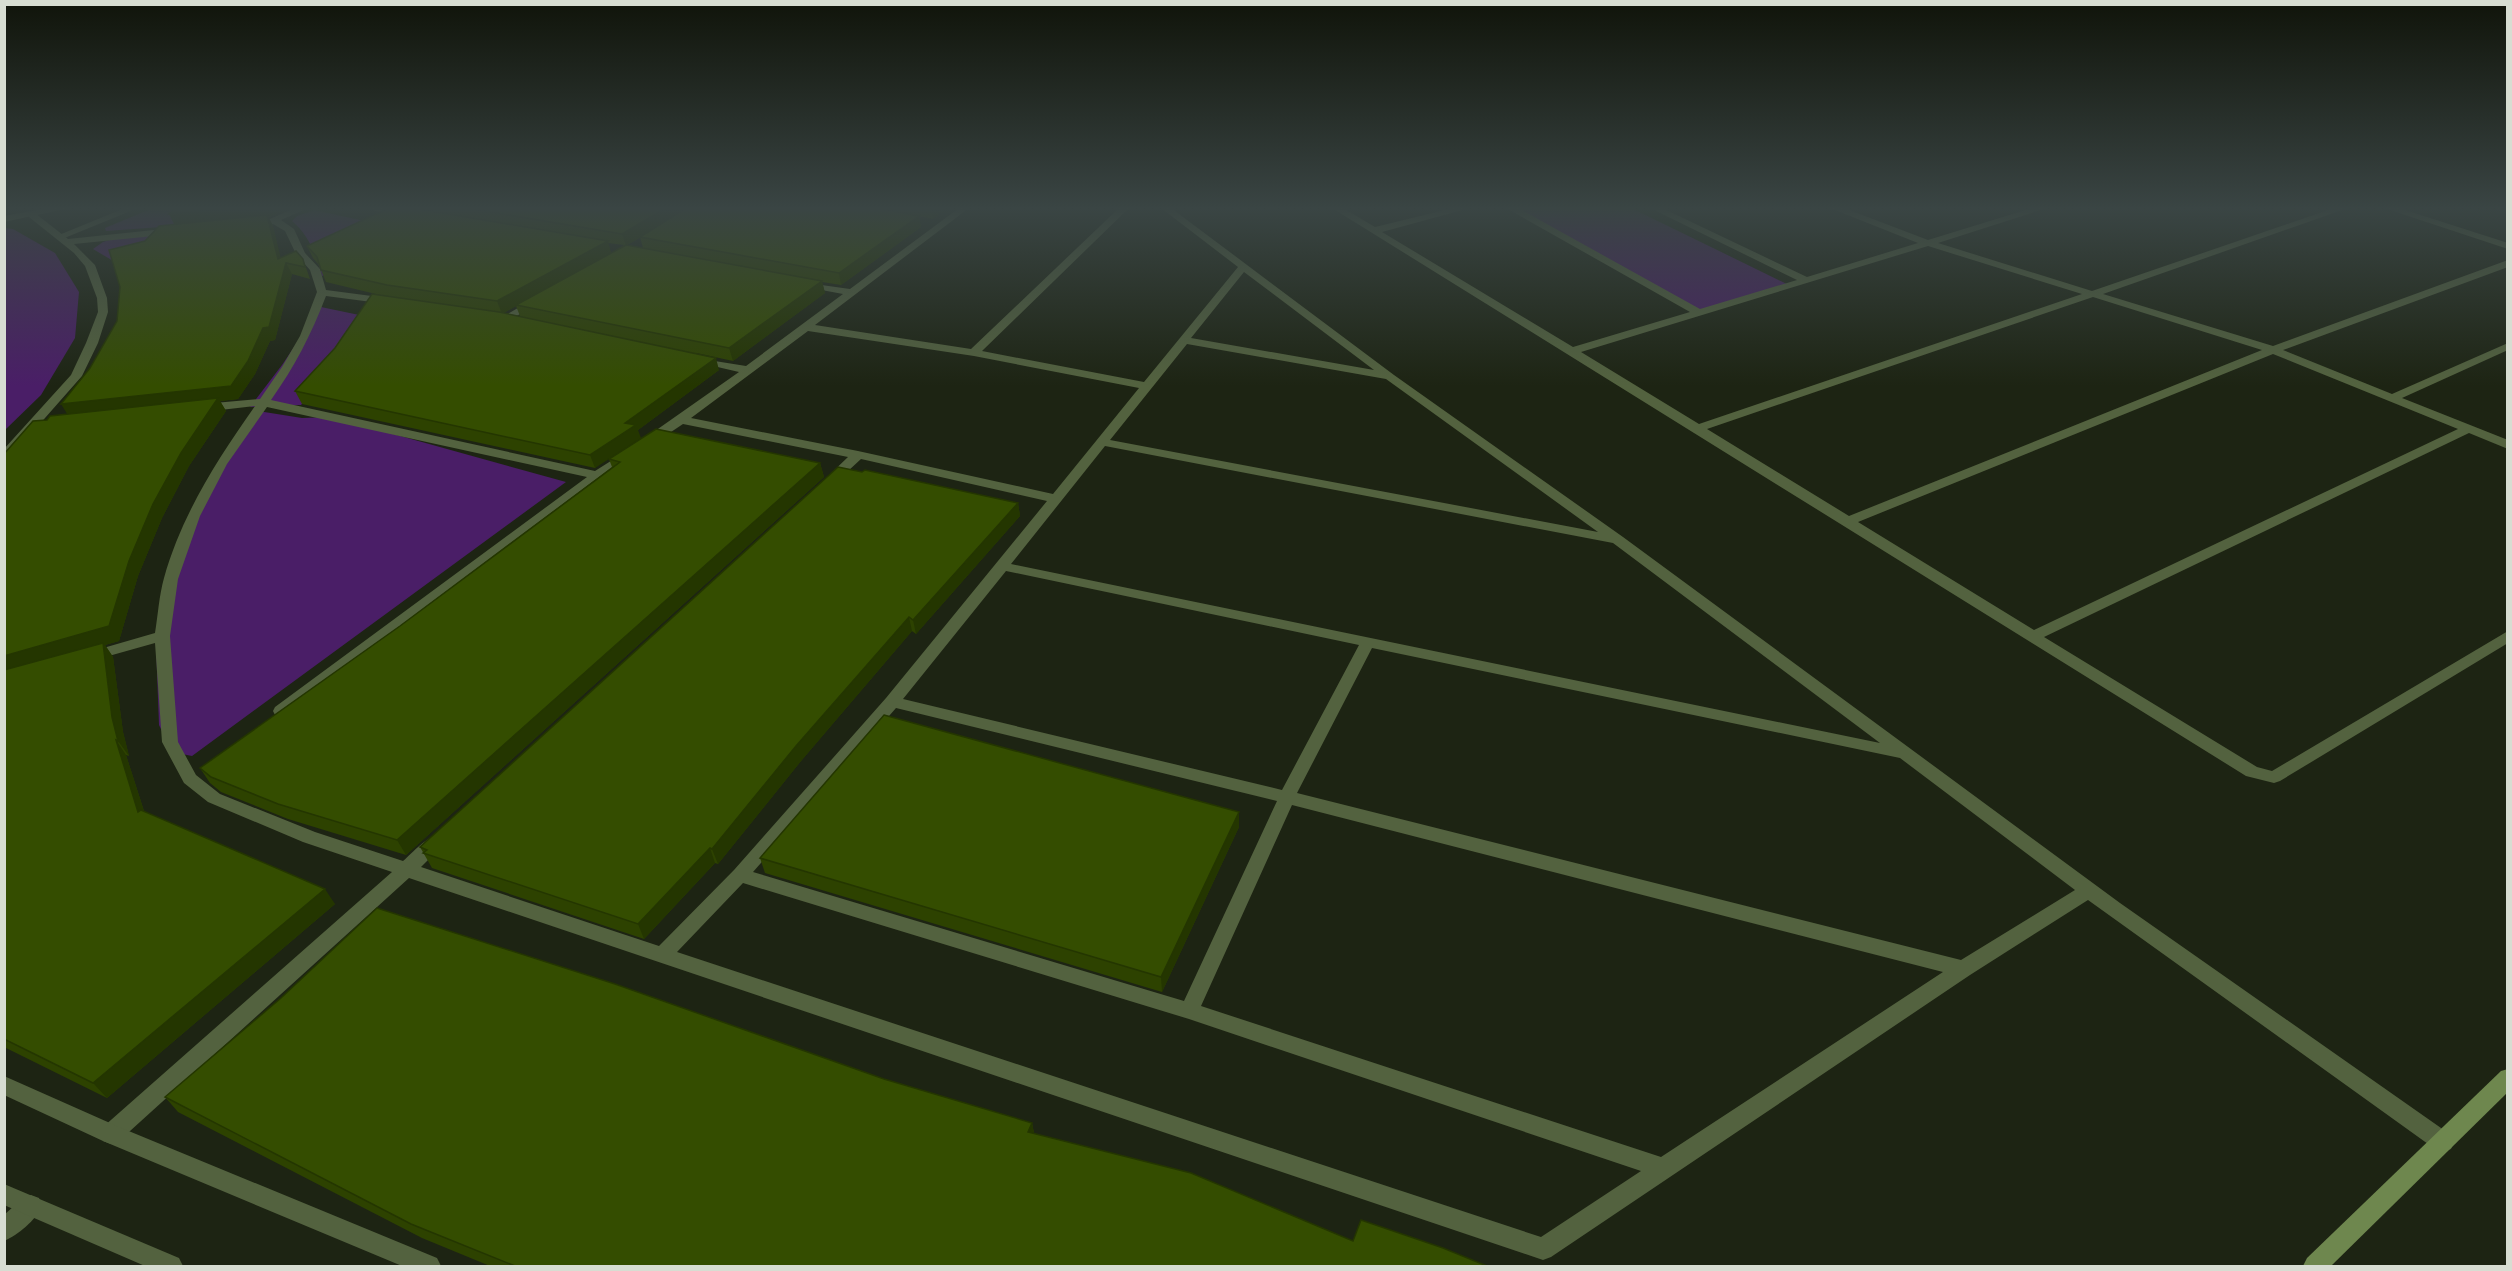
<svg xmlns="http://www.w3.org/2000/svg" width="2512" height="1271" viewBox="0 0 2512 1271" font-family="Mulish,sans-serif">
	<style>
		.green { fill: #4a1e67 }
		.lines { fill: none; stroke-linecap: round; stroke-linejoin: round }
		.minor { fill: #53623f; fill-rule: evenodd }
		.tertiary { fill: #53623f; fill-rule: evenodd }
		.secondary { fill: #6e874e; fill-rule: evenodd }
		.wall { fill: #2d4200; fill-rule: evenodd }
		.shaded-wall { fill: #243600 }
		.building { fill: #344d00; stroke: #243600; stroke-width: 1.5 }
	</style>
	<rect width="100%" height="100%" fill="#1d2413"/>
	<g class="green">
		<path d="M153,208H218L175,226L106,231L105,228Z"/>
		<path d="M1510,208H1631L1791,286L1698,312Z"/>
		<path d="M314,210L383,225L371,254L322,276C316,255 309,235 292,221L297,216Z"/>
		<path d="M242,227L115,262L93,249L103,242L116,238Z"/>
		<path d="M5,228L13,229L55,253L79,292L75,338L41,395L5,430Z"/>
		<path d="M321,307L388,321L341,361L301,405L250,407L282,365Z"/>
		<path d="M258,411L302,418L332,417L566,482L192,756L172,752L159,725L156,646L179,552L241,428Z"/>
	</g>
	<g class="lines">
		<g class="minor">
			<path d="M295,208H308L281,220L294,229L305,253L320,269L326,290L387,298L392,301L387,304L326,296C311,335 295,366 271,400L595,471L625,452L629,451L635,455L602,478L287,715H275L273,711L275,707L587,477L267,407L227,464L200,516L178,579L170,636L178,742L196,775L220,794L315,832L403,861C414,852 429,832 444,836L447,841L421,867L659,946L734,870L886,698L1047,501L861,459L834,484L829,485L823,481L848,457L683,424L653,444H645L643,441L645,438L739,372L696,362V358L746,366L843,294L800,286V282L850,289L959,208H969L815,325L971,349L1119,208H1129L982,351L1144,382L1238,267L1161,208H1171L1394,375L1623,537L2120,903L2451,1135L2454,1142L2451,1149L2443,1152L2435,1149L2088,900L1970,975L1551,1257L1543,1260L409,878L119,1141L111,1144L103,1141L100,1134L103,1127L392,872L303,842L208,802L184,783L162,742L155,643L91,661L83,656L86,653L155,633C158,615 159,596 164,578C182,514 217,460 255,406L203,412L197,408L203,404L260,399L282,367L300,336L317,292L310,270L296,254L285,231L273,224L268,225L263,222ZM1244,272L1374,370L1191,338ZM808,331L974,356L1139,388L1053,494L858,451L691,418ZM1187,344L1386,379L1598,532L1110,440ZM1105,446L1613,543L1880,743L1011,564ZM1006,571L1359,645L1282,790L903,699ZM1372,648L1900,758L2075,890L1961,960L1297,793ZM896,708L1277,801L1184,1001L753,872ZM1292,805L1943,972L1661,1157L1201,1006ZM743,883L1189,1019L1641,1171L1541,1237L677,952Z"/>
			<path d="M363,208H386L407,214L402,217Z"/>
			<path d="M1332,208H1343L1375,227L1453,208H1470L1382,232L1573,347L1690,312L1506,208H1518L1700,309L1797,280L1650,208H1662L1807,277L1918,243L1830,208H1844L1928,240L2032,208H2047L1938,243L2092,291L2334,208H2348L2103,294L2273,346L2508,260V267L2283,350L2392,394L2508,343V350L2402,398L2508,440V449L2469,433L2044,637L2257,767L2272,771L2508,631V643L2280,781L2274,783L2246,776ZM1928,246L2082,294L1699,424L1581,352ZM2093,297L2262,350L1849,516L1707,429ZM2273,354L2458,429L2034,630L1858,522Z"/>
			<path d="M2384,208H2399L2508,243V249Z"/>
			<path d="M29,213H35L68,239L173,228L178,231L173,234L74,244L95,265L107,298L108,312L98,343L82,376L8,460L4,461V449L71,375L86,343L98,312L97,298L85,266L74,253L29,217Z"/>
			<path d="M535,298L539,299V303L508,321H500L499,319Z"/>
			<path d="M31,1195L39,1198L42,1206C36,1220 18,1235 4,1241V1215L23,1198Z"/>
		</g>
		<g class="tertiary">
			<path d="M48,208H70L4,222V216Z"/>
			<path d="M125,208H138L62,239L54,237Z"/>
			<path d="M4,1076L119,1127L437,1258L441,1266H402L103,1141L4,1095Z"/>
			<path d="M4,1184L179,1258L183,1266H145L4,1205Z"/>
		</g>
		<path class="secondary" d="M2508,1069V1092L2331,1266H2303L2307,1258L2501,1071Z"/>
	</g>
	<g class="wall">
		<path d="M389,208H947L933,219L919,216L921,227L841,285L822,282L825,293L733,361L696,353L719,370L638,430L595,468L302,404L295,391L335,348L380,295L326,282L319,265L313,258L307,246ZM640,237L643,248L627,245L641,237ZM608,243L624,245L611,253ZM516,306L520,316L503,313Z"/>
		<path d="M268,216L273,226L280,258L303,259L310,279L292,274L275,340L270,341L255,374L238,399L220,401L226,411L189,466L162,518L138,576L119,641L105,645L113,657L123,732L129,756L126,755L144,811L335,904L107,1098L4,1047V454L47,420L67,414L90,368L117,321L145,241L159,226L272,216Z"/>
		<path d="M609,459L820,463L824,477L406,855L288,819L221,792L210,783L200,768L400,626L612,467Z"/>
		<path d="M1018,503L1020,516L916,634L912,631L801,761L718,864L715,863L644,939L432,868L420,847Z"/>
		<path d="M1239,812V827L1162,992L765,873L760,858Z"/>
		<path d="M884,1079L1032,1123L1034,1133L1353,1241L1487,1266H490L422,1238L178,1112L165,1097Z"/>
	</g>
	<g class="shaded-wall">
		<path d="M229,208H290L272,216H268L273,226L284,271L175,226L169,214Z"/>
		<path d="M666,208H688L626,246L622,234Z"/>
		<path d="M932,208H947L933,219Z"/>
		<path d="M919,216L921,227L841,285L839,273Z"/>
		<path d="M608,241L611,253L502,314L497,301Z"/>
		<path d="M286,263L292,274L275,340L270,341L255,374L238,399L220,401L226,411L189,466L162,518L138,576L119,641L105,645L113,657L123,732L129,756L118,741L4,674V656L69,417L61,404Z"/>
		<path d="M822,281L825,293L733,361L729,348Z"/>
		<path d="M716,358L719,370L638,430L641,438L595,468L590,455L625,423Z"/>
		<path d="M820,463L824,477L406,855L397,840Z"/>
		<path d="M1018,503L1020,516L916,634L913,620Z"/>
		<path d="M909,617L912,631L801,761L718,864L712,849L796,746Z"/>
		<path d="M116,740L126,755L149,827L138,812Z"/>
		<path d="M1239,812V827L1162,992L1161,977Z"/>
		<path d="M710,848L715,863L644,939L638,924Z"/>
		<path d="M325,889L335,904L107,1098L93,1083Z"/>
		<path d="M1032,1123L1035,1138L1028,1132Z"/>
	</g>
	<g class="building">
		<path d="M175,208H229L169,214Z"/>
		<path d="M389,208H413L608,241L497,301L387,285L321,270L317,257L307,246Z"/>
		<path d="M467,208H666L622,234Z"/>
		<path d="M686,208H878L919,216L839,273L640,237Z"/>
		<path d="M267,215L278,259L296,251L303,259L305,267L286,263L269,327L263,328L248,361L231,386L61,404L90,368L117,321L120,287L109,250L145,241L159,226Z"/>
		<path d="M626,245L822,281L729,348L516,305Z"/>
		<path d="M372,294L499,312L716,358L625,423L636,425L590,455L295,391L335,348Z"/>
		<path d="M218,398L181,453L153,504L129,561L109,626L4,656V454L33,421L47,420L50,416Z"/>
		<path d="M656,429L820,463L397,840L278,804L211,777L200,768L400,626L620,462L609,459Z"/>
		<path d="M838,467L862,472L865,470L1018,503L913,620L909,617L796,746L712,849L710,848L638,924L423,853L427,850L420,847Z"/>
		<path d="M103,643L112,717L118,741L116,740L138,812L141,810L325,889L93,1083L4,1039V670Z"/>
		<path d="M884,715L1239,812L1161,977L760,858Z"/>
		<path d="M377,908L615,984L884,1079L1032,1123L1028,1132L1191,1173L1353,1241L1361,1220L1443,1248L1487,1266H515L411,1224L165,1097L281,998Z"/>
	</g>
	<linearGradient id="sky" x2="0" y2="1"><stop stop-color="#10140a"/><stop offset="0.54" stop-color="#3a4544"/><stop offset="1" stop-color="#3a4544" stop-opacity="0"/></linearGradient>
	<rect width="2512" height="386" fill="url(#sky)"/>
	<rect width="2512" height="1271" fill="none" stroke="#d7ddd2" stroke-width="12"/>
</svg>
